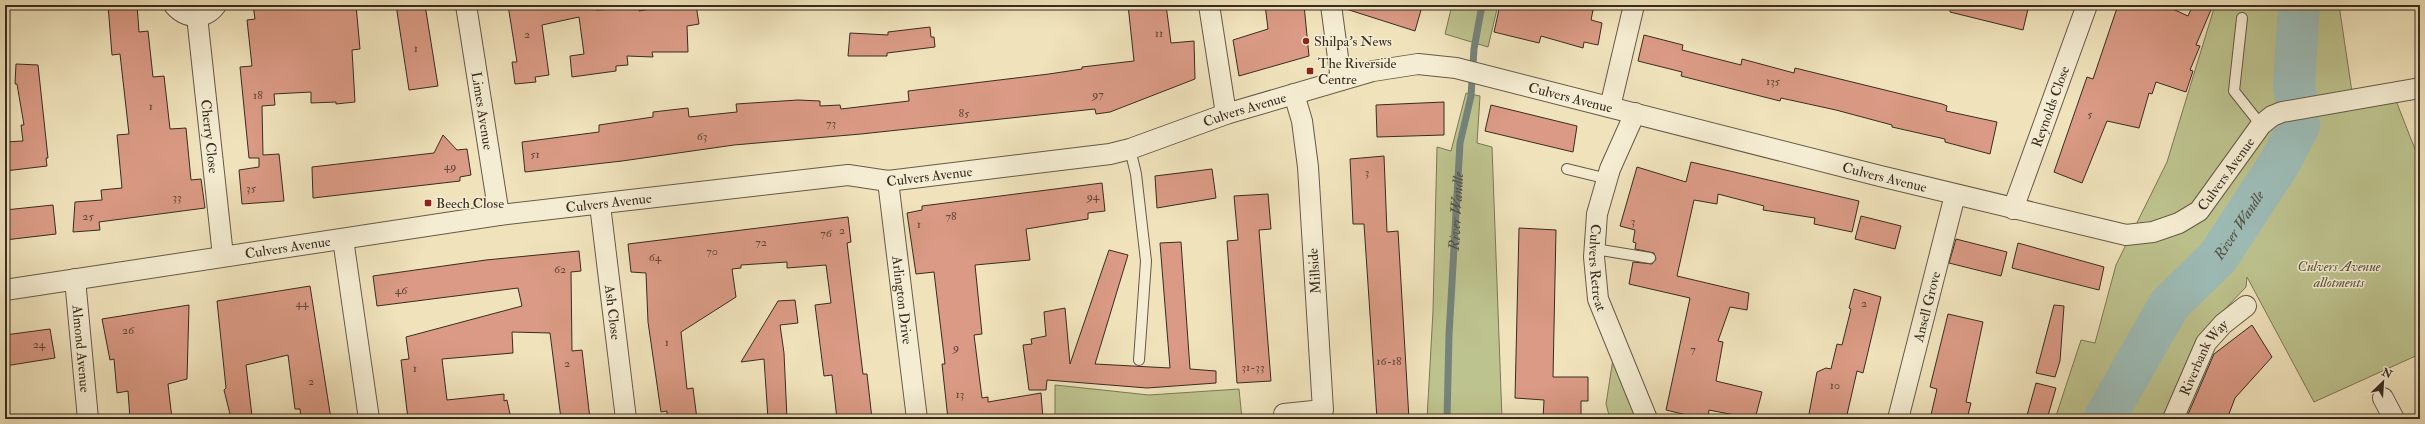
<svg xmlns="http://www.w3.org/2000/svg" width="2425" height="424" viewBox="0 0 2425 424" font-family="'IM FELL Double Pica',serif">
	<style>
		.green { fill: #bdc38e; stroke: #7a7857 }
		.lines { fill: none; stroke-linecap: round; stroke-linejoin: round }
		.stream { stroke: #75837b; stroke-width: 7 }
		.river { stroke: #9dbdb8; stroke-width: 42 }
		.building { fill: #da9a85; stroke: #382c20 }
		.service-casing { stroke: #665a47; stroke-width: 12 }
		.minor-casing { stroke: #665a47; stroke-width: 22 }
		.service { stroke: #f5edd3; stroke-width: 10 }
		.minor { stroke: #f5edd3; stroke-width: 20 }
		.poi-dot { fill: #8f2418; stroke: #f5edd3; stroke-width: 1.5 }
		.labels { text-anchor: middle; stroke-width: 3; stroke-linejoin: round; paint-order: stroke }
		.number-label { font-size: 12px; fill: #604839 }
		.poi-label { font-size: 14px; fill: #382c20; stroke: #f5edd3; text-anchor: start }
		.street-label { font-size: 14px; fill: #382c20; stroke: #f5edd3 }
		.park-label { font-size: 14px; font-style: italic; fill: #59523c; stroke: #f5edd3 }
		.water-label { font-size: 15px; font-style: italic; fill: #515046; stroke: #f5edd3 }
	</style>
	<rect width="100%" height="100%" fill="#f0e3bc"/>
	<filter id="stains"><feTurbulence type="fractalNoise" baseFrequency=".005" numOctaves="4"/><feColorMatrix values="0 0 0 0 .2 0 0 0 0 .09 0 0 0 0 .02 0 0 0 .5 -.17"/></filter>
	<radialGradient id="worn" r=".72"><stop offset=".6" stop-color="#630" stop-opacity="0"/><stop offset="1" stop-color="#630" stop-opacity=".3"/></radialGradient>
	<g class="green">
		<path d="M1452,5H1498L1488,47L1445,34Z"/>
		<path d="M2215,5H2339L2353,99L2393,93L2420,162V354L2314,402L2247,277L2246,287L2203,332L2166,419H2055L2081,340L2095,343L2116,265L2167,162Z"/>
		<path d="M1466,93L1480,96L1477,143L1492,147L1502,419H1427L1433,311L1437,147L1451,151Z"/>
		<path d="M1613,359L1642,419H1610L1606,404Z"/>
		<path d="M1055,385L1149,395L1239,389L1242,419H1055Z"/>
	</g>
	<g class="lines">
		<path class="stream" id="s1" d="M1447,419L1449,335L1460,143L1471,96L1474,49L1482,5"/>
		<path class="river" id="s2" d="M2104,419L2169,305L2218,257L2279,164L2299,126L2294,83L2299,5"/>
	</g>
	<g class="building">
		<path d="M108,5H137L139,32L148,31L153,77L164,76L170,129L186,128L191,180L201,179L205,208L99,222L100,230L73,232L75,202L102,200L101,190L122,188L117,135L129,134L120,54L112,55Z"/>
		<path d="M253,5H356L360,49L352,50L355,102L336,104V102L311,103V92L274,94L275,105L262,106L263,155L279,154L284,201L242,204L239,170L259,167V158H249L240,67L252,66L247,20L255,19Z"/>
		<path d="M396,5H425L438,86L409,90Z"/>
		<path d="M508,5H596V10L638,8L639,11L676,5H696L699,24L687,26L688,52H652L653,57L627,56L628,65L616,66V71L572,77L570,56L584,54L579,17L542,25L549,75L535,77L536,82L515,84L512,62H517Z"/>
		<path d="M1128,5H1166L1171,43L1194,41L1195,79L1110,112L1096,114L1095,109L861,134L734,145L622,161L525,172L522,142L599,132V125L653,117V112L688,108L689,117L737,112L736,104L798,100L820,101V106L840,105L841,109L909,101L908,91L1049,74L1082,69V67L1134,61Z"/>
		<path d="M1265,5H1304L1309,56L1239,76L1233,40L1268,29Z"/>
		<path d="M1347,5H1406L1421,10L1415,31L1346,9Z"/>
		<path d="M1500,5H1574L1593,10L1591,20L1602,23L1598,45L1584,42L1583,48L1541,36L1539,43L1494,32Z"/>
		<path d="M1950,5H2029L2023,30L1950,12Z"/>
		<path d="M2118,5H2164L2188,16L2193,5H2213L2196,45L2200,46L2190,70L2193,71L2186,92L2156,82L2152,94L2149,93L2139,128L2107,121L2082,183L2054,172L2087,77L2093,79Z"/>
		<path d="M930,27L931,37H934L935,47L887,53V56H848L850,33L888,35V32Z"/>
		<path d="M1644,35L1683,45L1682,50L1741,65L1742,59L1794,73L1795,68L1942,104L1947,106L1946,111L1997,122L1990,154L1945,142V139L1892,127V125L1836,110L1781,98L1780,101L1681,76L1682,72L1638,61Z"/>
		<path d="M16,64L38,65L48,158H46L47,166L5,171V142L23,141L21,125H24L17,84H15Z"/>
		<path d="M1444,102V135L1377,137L1376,105Z"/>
		<path d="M1491,105L1577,126L1573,152L1485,131Z"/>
		<path d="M443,135L457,150L467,149L471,175L460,177V181L313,198L312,167L434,153Z"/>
		<path d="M1384,156L1387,232L1398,231L1409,419H1377L1364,224H1353L1350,159Z"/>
		<path d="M1691,162L1859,201L1852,232L1814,224L1815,218L1763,210L1764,206L1718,194L1717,204L1694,200L1677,276L1749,293L1747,310L1730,307L1718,341L1723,342L1716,381L1762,392L1755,419L1709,410L1708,419H1703L1666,410L1690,298L1629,284L1633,262L1652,264L1656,259L1654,253L1635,249L1636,243L1633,242L1635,230L1620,226L1637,167L1686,182Z"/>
		<path d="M1212,169L1216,198L1157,208L1155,176Z"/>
		<path d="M1102,183L1105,211L1088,213V219L1026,229L1030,260L975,265L982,334L974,335L982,398L988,397V402L1041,393L1043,419H948L942,364H945L934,272L916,274L907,213L922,210V206Z"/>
		<path d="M1268,194L1271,229L1259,230L1271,381L1237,383L1227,241L1238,240L1234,196Z"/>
		<path d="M53,205L56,234L5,240V210Z"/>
		<path d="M1861,216L1901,226L1895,249L1855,239Z"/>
		<path d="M848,217L851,242L847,243L863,374H867L872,419H837L832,375L824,376L815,305L831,303L826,265L787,268V262L741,265V268L732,269L736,297L681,332L687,389L693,388L697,419H667V411L661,412L648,322L646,273L631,272L628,244Z"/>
		<path d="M1519,228L1556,230L1553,377H1588V401H1581V419H1543L1544,400L1515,398Z"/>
		<path d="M1956,239L2007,252L2001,276L1949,263Z"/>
		<path d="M1181,242L1190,369L1216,371V383L1147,388L1047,380L1046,390H1029L1023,345L1032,344L1031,339L1046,336L1044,312L1065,308L1070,364L1109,250L1128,255L1095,364L1170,368L1160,243Z"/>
		<path d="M2018,243L2104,267L2099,290L2012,268Z"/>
		<path d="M579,251L581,271L571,272L572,351L582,350L590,419H561L550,333L512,332L513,353L442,359L447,400L504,394V401L507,400L511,419H408L401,360L409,359L406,337L522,306L518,288L377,306L373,276L486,260Z"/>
		<path d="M310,286L331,419H301L300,409H295L288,355L246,365L252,416L231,418L224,390L226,388L217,301Z"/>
		<path d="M1854,289L1881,297L1863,373L1857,371L1846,419H1808L1817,372L1826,368L1831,369L1837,344L1842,345L1851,309L1849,308Z"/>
		<path d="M795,300L798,323L780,325L784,353L787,419H768L764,359L741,362L778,301Z"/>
		<path d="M189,305L187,379L168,384L172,419H130L128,391L117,393L114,359L110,360L102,319Z"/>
		<path d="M2054,305L2064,306L2060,361L2055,377L2036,373Z"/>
		<path d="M1948,314L1983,322L1966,402L1971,403L1967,419H1930L1937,389L1930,387Z"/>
		<path d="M2252,325L2272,357L2235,398L2227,419H2186L2214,354Z"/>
		<path d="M50,329L55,358L5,366V335Z"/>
		<path d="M2036,383L2056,388L2047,419H2026Z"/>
	</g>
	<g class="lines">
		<g class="service-casing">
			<g id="service">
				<path d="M2242,18L2234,91L2261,125"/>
				<path d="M1130,149L1136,174L1146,261L1139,360"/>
				<path d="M1567,169L1608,179"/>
				<path d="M1595,249L1650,258"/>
			</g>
		</g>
		<g class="minor-casing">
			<g id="minor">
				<path d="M174,5C186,19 205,20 216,5"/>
				<path id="s3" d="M466,5L499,215"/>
				<path d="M1209,5L1226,114"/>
				<path d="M1331,5L1341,80"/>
				<path id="s4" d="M197,16L223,256"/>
				<path d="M1610,107L1634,5"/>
				<path id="s5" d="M1635,113L1610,169L1597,214L1594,257L1598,299L1647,419"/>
				<path id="s6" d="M888,181L917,419"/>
				<path id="s7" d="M600,205L626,419"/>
				<path id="s8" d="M2013,209L2087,5"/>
				<path d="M343,239L369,419"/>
				<path id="s9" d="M75,279L88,419"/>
				<path id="s10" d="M5,290L499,215L848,175L888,181L1110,154L1130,149L1226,114L1373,71L1418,64L1456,68L1880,176L2126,235L2153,232L2179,223L2199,211L2261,125L2272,116L2282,112L2420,88"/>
				<path d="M2383,398L2394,419"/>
				<path d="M1284,414L1323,410L1308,167L1302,121L1294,94"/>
				<path id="s11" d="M1898,419L1955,195"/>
				<path id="s12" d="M2173,419L2206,343L2223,324L2246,306"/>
			</g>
		</g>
		<use href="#service" class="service"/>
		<use href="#minor" class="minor"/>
	</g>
	<g class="poi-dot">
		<circle cx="1306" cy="41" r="4"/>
		<rect x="1306" y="67" width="8" height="8" rx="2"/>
		<rect x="424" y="199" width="8" height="8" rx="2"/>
	</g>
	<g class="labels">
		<g class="number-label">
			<text x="1159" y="37">11</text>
			<text x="527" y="38">2</text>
			<text x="416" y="52">1</text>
			<text x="1773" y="85">135</text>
			<text x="1098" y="98">97</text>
			<text x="258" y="99">18</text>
			<text x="151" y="110">1</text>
			<text x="964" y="117">85</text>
			<text x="2090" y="118">5</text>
			<text x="831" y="127">73</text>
			<text x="702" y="140">63</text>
			<text x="535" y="158">51</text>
			<text x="450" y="170">49</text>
			<text x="1367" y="176">3</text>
			<text x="251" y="192">35</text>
			<text x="1093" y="200">94</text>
			<text x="177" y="201">33</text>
			<text x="88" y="220">25</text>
			<text x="951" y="220">78</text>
			<text x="1633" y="225">3</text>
			<text x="919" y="228">1</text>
			<text x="842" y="234">2</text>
			<text x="826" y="237">76</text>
			<text x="761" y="246">72</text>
			<text x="712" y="255">70</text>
			<text x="655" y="261">64</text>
			<text x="560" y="273">62</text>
			<text x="401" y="294">46</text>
			<text x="302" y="307">44</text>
			<text x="1864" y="307">2</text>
			<text x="128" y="334">26</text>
			<text x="667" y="346">1</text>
			<text x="39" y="348">24</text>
			<text x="956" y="351">9</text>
			<text x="1693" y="353">7</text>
			<text x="1389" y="365">16-18</text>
			<text x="567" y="367">2</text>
			<text x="1253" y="371">31-33</text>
			<text x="415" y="372">1</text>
			<text x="311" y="385">2</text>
			<text x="1835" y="389">10</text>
			<text x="960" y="398">13</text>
		</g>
		<g class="poi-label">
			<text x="1314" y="46">Shilpa's News</text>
			<text x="1318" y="68">The Riverside<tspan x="1318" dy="16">Centre</tspan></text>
			<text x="436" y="208">Beech Close</text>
		</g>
		<g class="street-label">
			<text dy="5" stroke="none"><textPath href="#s10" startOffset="1593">Culvers Avenue</textPath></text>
			<text dy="5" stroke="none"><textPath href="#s8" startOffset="109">Reynolds Close</textPath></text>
			<text dy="5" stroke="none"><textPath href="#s10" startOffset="1257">Culvers Avenue</textPath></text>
			<text dy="5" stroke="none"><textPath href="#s3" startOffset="107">Limes Avenue</textPath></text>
			<text dy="5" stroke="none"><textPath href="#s4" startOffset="121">Cherry Close</textPath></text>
			<text dy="5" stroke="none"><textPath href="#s10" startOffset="2289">Culvers Avenue</textPath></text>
			<text dy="5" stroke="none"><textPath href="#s10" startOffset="933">Culvers Avenue</textPath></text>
			<text dy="5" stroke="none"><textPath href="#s10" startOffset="1917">Culvers Avenue</textPath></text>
			<text dy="5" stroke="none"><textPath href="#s10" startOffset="610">Culvers Avenue</textPath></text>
			<text dy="5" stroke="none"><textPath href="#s10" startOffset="286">Culvers Avenue</textPath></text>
			<text dy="5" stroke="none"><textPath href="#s5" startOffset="162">Culvers Retreat</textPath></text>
			<text transform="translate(1314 271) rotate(-94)" y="5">Millside</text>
			<text dy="5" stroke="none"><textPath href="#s6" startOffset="120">Arlington Drive</textPath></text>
			<text dy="5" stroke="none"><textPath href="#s11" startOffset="116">Ansell Grove</textPath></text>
			<text dy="5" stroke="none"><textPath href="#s7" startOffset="108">Ash Close</textPath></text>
			<text dy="5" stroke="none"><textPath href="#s9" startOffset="70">Almond Avenue</textPath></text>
			<text dy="5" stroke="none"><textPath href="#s12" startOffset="69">Riverbank Way</textPath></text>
		</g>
		<g class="park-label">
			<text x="2339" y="271">Culvers Avenue<tspan x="2339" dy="16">allotments</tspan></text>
		</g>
		<g class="water-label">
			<text dy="5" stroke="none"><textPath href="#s1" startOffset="208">River Wandle</textPath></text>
			<text dy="5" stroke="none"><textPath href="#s2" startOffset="238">River Wandle</textPath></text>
		</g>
	</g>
	<rect width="2425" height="424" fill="none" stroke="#f0e3bc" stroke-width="20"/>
	<rect x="6" y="6" width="2413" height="412" fill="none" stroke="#382c20" stroke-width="2"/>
	<rect x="10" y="10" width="2405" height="404" fill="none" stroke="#382c20"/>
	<g transform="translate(2383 382) rotate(25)" stroke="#f5edd3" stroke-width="3" paint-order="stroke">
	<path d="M0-3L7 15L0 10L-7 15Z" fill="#382c20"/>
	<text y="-6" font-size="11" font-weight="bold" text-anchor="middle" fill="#382c20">N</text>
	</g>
	<rect width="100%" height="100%" filter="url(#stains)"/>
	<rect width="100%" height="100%" fill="url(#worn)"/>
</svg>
